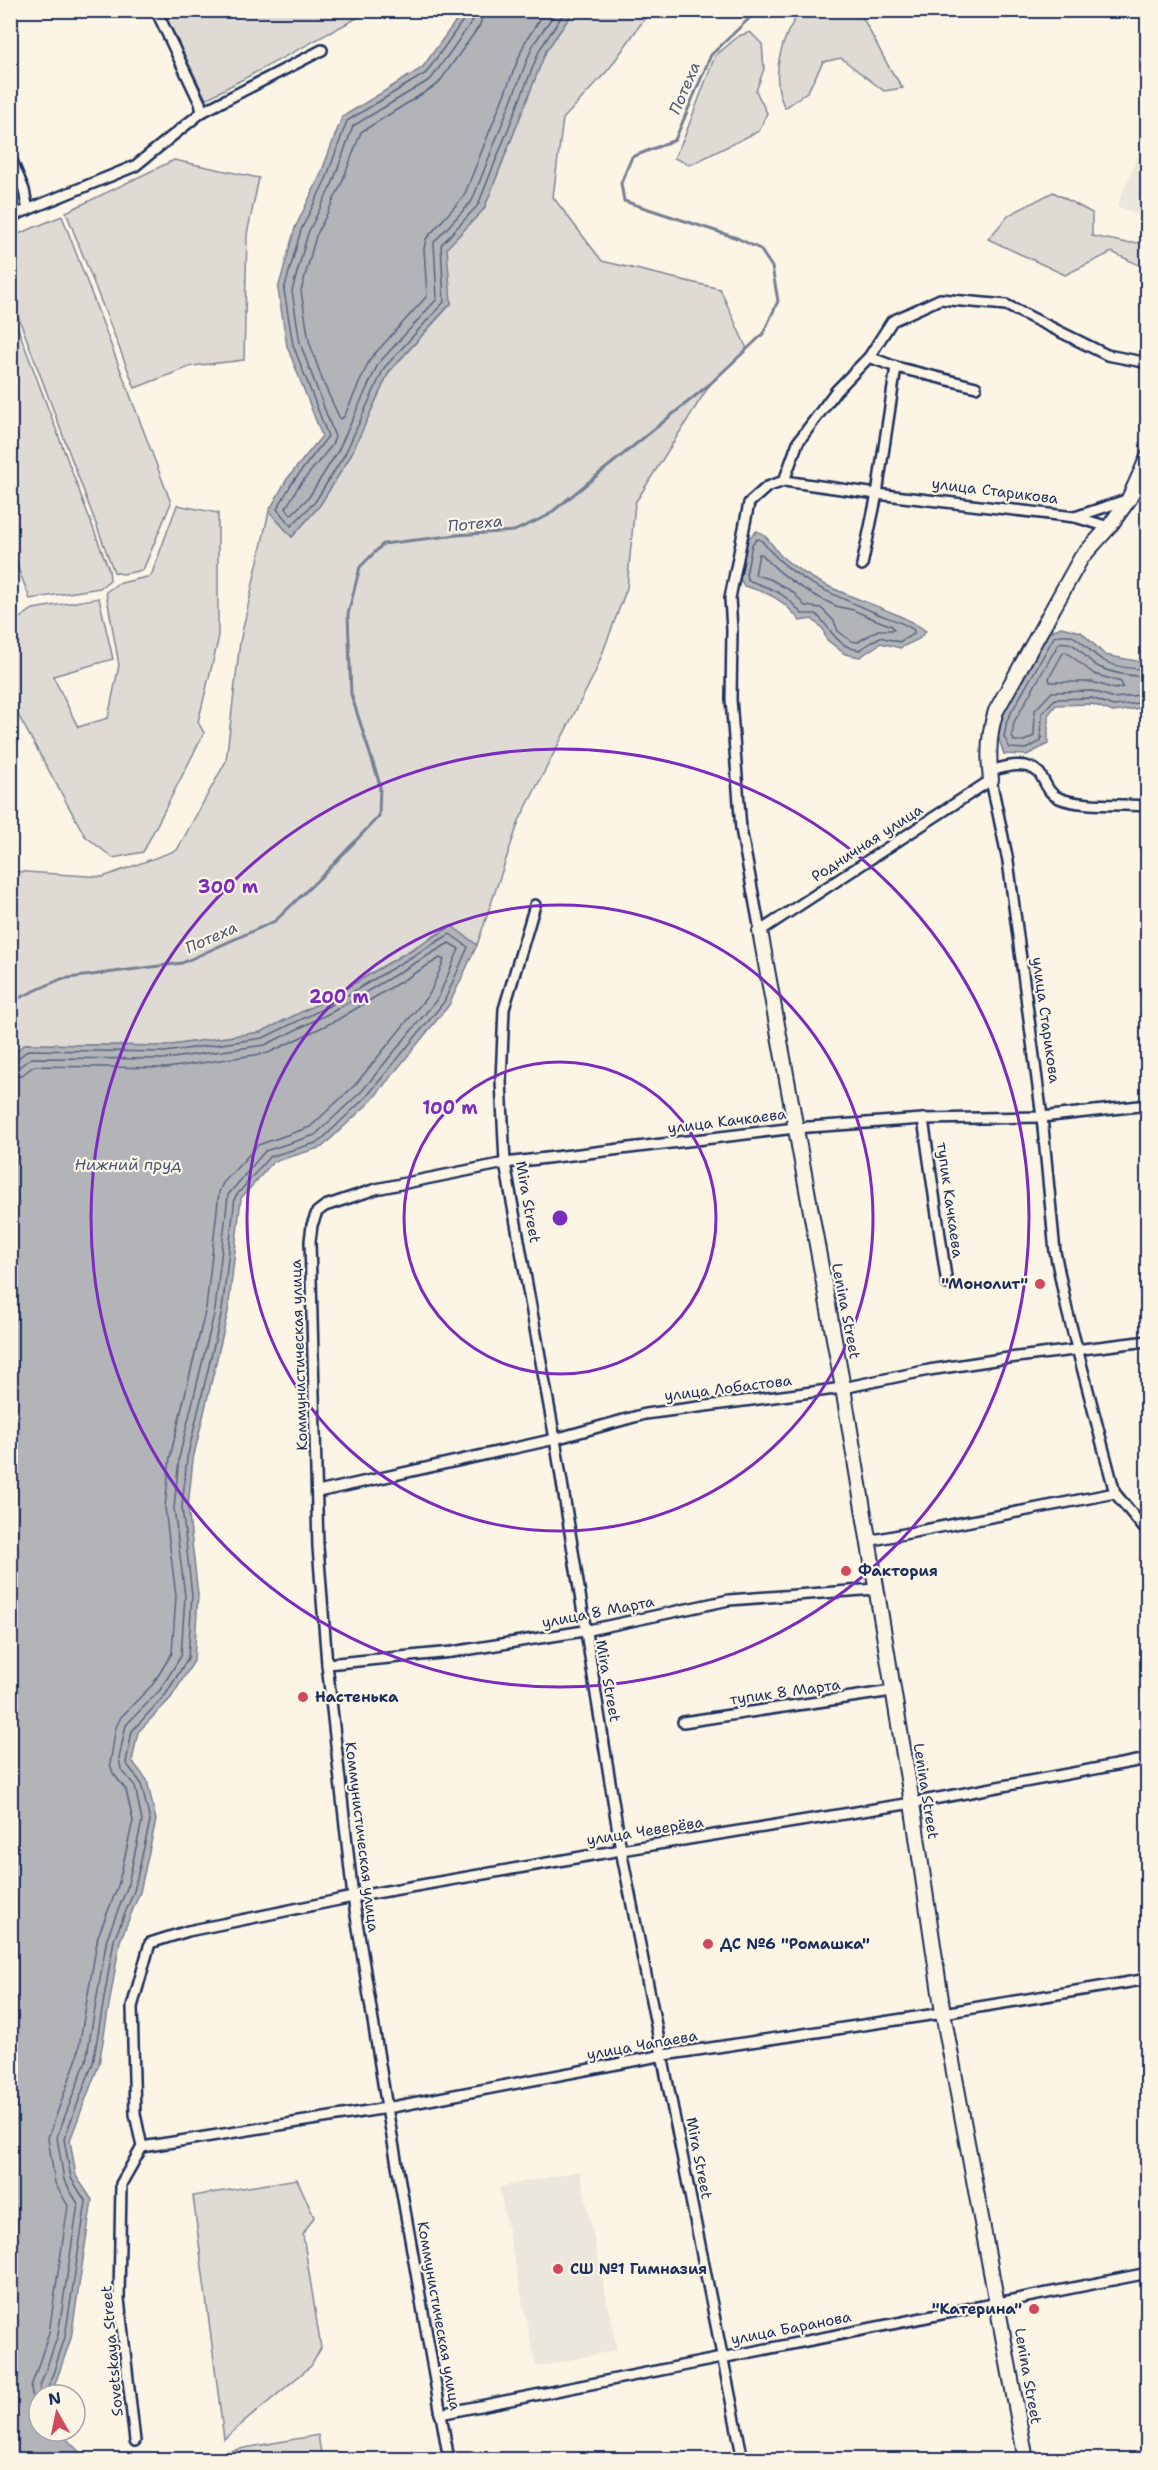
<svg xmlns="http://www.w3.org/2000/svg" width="1158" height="2470" viewBox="0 0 1158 2470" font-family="'Shantell Sans',sans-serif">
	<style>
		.built { fill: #ece7dc }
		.green { fill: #dfdbd4; stroke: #7d8599; stroke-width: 1.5 }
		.water { fill: #b2b4b8; stroke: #767f94; stroke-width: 1.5 }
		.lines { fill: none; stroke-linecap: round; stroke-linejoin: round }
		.shore { stroke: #576482; stroke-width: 1.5 }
		.stream { stroke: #767f94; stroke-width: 3 }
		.street-casing { stroke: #1b2f5e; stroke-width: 14 }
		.secondary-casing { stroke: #1b2f5e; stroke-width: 18 }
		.street { stroke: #fcf5e5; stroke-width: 9 }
		.secondary { stroke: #fcf5e5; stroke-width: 14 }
		.ring { fill: none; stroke: #7b2cbf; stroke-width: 3 }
		.poi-dot { fill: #d1495b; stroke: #fcf5e5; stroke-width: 2 }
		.labels { text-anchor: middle; stroke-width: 4.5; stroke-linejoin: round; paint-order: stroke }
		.street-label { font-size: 15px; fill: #1b2f5e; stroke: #fcf5e5 }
		.poi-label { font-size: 15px; font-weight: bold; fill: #1b2f5e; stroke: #fcf5e5; text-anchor: start }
		.water-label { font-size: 16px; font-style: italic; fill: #485779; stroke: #fcf5e5 }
		.centre { fill: #7b2cbf; stroke: #fcf5e5; stroke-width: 3 }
		.ring-label { font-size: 18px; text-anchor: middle; font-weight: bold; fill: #7b2cbf; stroke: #fcf5e5; stroke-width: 4.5; stroke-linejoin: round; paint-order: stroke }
	</style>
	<rect width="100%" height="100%" fill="#fcf5e5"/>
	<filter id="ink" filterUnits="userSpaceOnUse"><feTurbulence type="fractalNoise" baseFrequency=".0167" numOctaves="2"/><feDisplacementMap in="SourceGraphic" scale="12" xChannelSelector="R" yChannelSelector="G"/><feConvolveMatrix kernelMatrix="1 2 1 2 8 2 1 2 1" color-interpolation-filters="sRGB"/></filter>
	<g filter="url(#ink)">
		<g class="built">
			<path d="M1147,135V219L1117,206Z"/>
			<path d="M580,2171L617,2350L536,2367L499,2187Z"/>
		</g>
		<g class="green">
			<path d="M163,11H370L206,99Z"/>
			<path d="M574,11H650L609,69L563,119L553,197L602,261L720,289L747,349L710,384L635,503L627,588L595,673L519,821L477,945L451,926L326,1000L261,1032L165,1046L25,1044L11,1056V871L103,877L177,850L226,761L240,642L269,511L292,537L320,505L350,457L389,372L451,304L446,248L484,209L546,51Z"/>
			<path d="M801,11H859L890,69L903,88L884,91L841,58L823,62L808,91L785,108C769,77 781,36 801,11Z"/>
			<path d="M750,32L762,44L764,69L756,91L767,113L759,131L690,165L674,158L684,138L715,56L739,36Z"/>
			<path d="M174,160L259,178L247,234L244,360L192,366L135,388L66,212Z"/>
			<path d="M1053,192L1092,213V236L1127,243L1147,242V269L1112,252L1065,275L988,239L1009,215Z"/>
			<path d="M62,216L171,503L143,570L123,574L114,572L11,297V237Z"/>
			<path d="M11,310L109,570L110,580L100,588L30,599L11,550Z"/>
			<path d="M177,505L218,513V641L198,722L204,733L143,852L113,858L85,836L11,702V624L33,609L99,598L113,659L53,676L78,727L108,718L119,665L106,592L117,584L151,576Z"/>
			<path d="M297,2179L314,2217L303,2235L321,2348L311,2366L224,2439L193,2196Z"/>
			<path d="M318,2435L322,2459H183Z"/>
		</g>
		<g class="water">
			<path d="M463,11H574L546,51L484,209L447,248L451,303L389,372L350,457L320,505L292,537L269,511L287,479L322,436L287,346L278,289L295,228L320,176L342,117L422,68Z"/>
			<path d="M757,531C768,536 772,545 779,554C787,562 799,570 809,576C846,599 890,606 926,631L919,639L900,648L881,643L860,657L845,654L826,639L823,629L812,619L800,621C783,599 770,593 744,586L739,577L747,540Z"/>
			<path d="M1061,627L1081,632L1105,655L1147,663V707L1113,712L1092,704L1056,705L1048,715V744L1027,755L1004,754L998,737L1001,718L1049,632Z"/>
			<path d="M452,926L477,945L449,1005L372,1100L322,1147L273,1162L241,1198L228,1312L193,1459L188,1507L198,1595L194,1661L171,1698L138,1732L132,1761L147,1780L156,1820L140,1892L120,1941L99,2064L70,2140L76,2176L92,2200L71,2338L53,2390L54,2395H39V2431H59L86,2459H11V1056L25,1044L165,1046L261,1032L326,1000Z"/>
		</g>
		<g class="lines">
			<g class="shore">
				<path d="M467,10L466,16L426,73L347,121L326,179L301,230L284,290L293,345L328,436L292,483L277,509L291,526L315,502L345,454L384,368L444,302L441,245L478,205L540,49L566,10"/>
				<path d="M475,10L473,20L431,79L353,126L333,182L308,233L292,291L300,343L335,437L332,445L298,487L286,508L291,515L309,497L338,451L378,364L437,299L434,242L472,201L533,45L557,10"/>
				<path d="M484,10L480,25L438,84L361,132L341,185L316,236L301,291L309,341L323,382L340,419L344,417L370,359L427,296L424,249L426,239L464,196L525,42L546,10"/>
				<path d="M757,539L761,540C793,581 826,591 871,611C886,618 900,620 914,630V634L899,642L880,637L859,650C836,647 831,628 816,614H802C782,590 775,591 748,580L746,575L752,544Z"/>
				<path d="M759,554H762C781,577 808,593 834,605C840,608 847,608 853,610C866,616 878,621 892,626L894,630H878L858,642L851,641L838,631L834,621L821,608L805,606L793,592L770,579L755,575Z"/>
				<path d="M1066,652L1094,674L1121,682L1123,687L1115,689L1092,682H1050L1049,678L1063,653Z"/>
				<path d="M1148,669C1134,669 1113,667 1101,659C1084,649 1077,628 1054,637L1007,720L1004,737L1010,748L1026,749L1041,741L1042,713L1055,699L1092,698L1113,706L1148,702"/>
				<path d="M1148,677C1132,676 1113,674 1099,667C1084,660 1078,639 1059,643L1014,722L1012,736L1014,741H1024L1034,736L1035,710L1052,692L1093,691L1114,698L1148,694"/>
				<path d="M10,1061L16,1060L28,1050L165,1052L263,1038L329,1006L450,934L468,947L444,1002L367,1096L319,1142L269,1157L235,1197L222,1311L187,1458L182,1507L192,1595L188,1658L166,1694L132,1731L126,1763L141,1783L150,1821L134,1891L114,1940L93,2063L64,2139L71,2178L86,2202L65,2337L48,2389V2395"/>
				<path d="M10,1068L19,1067L31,1058L165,1059L265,1045L332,1012L449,943L459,949L438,998L362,1091L315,1135L265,1151L228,1195L215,1310L179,1458L174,1508L185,1596L181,1656L160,1690L126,1725L119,1758L121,1769L135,1786L142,1821L127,1888L107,1938L86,2061L57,2137L64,2180L78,2204L58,2335L40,2386V2395"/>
				<path d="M10,1077L22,1075L34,1066L167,1068L268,1053L337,1020L440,958L444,960L430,993L355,1085L310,1127L258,1145L223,1183L219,1192L206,1308L170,1457L165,1508L176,1596L172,1653L153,1684L121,1717L116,1727L110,1764L113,1773L126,1790L133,1821L118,1886L98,1936L77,2058L48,2138L55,2183L68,2206L49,2333L31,2387L33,2402L39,2411"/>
			</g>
			<path class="stream" d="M10,1002L61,979L182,963L275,921L325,873L379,816L380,785L351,694L348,614L360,567L383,544L457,535L514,531L547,516L710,384L763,334L778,301L772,267L760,249L737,238L624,201L621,183L632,157L675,140L711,55L758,10"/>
			<g class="street-casing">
				<g id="street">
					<path d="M156,10L200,103L202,112"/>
					<path d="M10,156L24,190L28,210"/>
					<path d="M10,217L135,166L202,112L322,50"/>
					<path d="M869,357L896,367L976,387"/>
					<path d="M784,481L798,442L836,391L869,357L892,321L940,299L1006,305L1107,355L1148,363"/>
					<path d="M1075,517L1129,499"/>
					<path d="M1109,527L1075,517L877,494L784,481L767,487L749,503L730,598L732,630L731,699L741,829L760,931L991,780L1008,861L1042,1117L1055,1252L1067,1310L1115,1493L1148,1533"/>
					<path d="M862,565L877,494L896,367"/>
					<path d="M990,771C1004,767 1027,760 1039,773C1046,782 1047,793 1059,798C1079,807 1124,804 1148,806"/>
					<path d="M535,905L504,1009L501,1081L505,1163L555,1439L621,1850L743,2460"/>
					<path d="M923,1119L947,1284"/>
					<path d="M318,1492L555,1439L645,1414L843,1388L929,1370L1001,1359L1148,1341"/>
					<path d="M868,1541L1115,1493"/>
					<path d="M327,1664L452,1652L584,1631L729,1600L876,1589"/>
					<path d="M683,1722L892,1691"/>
					<path d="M142,2147L387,2108L664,2055L943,2013L1148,1979"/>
					<path d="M440,2414L1148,2273"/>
					<path d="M135,2441L119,2299L121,2184L142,2147L135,2114L132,2007L150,1943L188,1931L353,1897L621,1850L912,1803L1148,1759"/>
					<path d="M449,2460L387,2108L353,1897L327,1664L318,1547L310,1241L312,1225L317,1212L325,1206L376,1189L505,1163L795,1128L923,1119L1042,1117L1148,1105"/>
				</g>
			</g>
			<g class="secondary-casing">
				<g id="secondary">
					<path d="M991,780C988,756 988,734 996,711L1081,558L1109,527L1129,499L1148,457"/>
					<path d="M760,931L843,1388L912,1803L943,2013L1026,2460"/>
				</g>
			</g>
			<use href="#street" class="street"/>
			<use href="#secondary" class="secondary"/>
		</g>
	</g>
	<g class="ring">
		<circle cx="560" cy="1218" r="156"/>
		<circle cx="560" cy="1218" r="313"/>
		<circle cx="560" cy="1218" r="469"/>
	</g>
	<g class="poi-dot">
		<circle cx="1040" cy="1284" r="6"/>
		<circle cx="846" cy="1571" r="6"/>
		<circle cx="303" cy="1697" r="6"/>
		<circle cx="708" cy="1944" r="6"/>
		<circle cx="558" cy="2269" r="6"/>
		<circle cx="1034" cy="2309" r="6"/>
	</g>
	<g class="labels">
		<g class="street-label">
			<text transform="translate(995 491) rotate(7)" y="5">улица Старикова</text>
			<text transform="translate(867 843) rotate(-33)" y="5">Родничная улица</text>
			<text transform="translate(1046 1020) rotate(82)" y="5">улица Старикова</text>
			<text transform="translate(727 1121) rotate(-7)" y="5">улица Качкаева</text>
			<text transform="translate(950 1200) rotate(82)" y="5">тупик Качкаева</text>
			<text transform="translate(528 1202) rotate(80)" y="5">Mira Street</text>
			<text transform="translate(846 1311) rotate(79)" y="5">Lenina Street</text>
			<text transform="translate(299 1355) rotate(-92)" y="5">Коммунистическая улица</text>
			<text transform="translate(728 1388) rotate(-7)" y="5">улица Лобастова</text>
			<text transform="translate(598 1612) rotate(-11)" y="5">улица 8 Марта</text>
			<text transform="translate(608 1681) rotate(80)" y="5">Mira Street</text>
			<text transform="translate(785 1692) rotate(-8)" y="5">тупик 8 Марта</text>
			<text transform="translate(926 1791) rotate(81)" y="5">Lenina Street</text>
			<text transform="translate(645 1831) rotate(-9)" y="5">улица Чеверёва</text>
			<text transform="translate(362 1837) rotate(83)" y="5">Коммунистическая улица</text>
			<text transform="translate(642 2045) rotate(-10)" y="5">улица Чапаева</text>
			<text transform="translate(699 2158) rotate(79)" y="5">Mira Street</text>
			<text transform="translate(439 2316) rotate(80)" y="5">Коммунистическая улица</text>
			<text transform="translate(791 2328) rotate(-11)" y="5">улица Баранова</text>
			<text transform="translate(112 2351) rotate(-95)" y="5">Sovetskaya Street</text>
			<text transform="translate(1028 2376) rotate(80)" y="5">Lenina Street</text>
		</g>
		<g class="poi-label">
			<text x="1028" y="1289" text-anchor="end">"Монолит"</text>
			<text x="858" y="1576">Фактория</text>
			<text x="315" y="1702">Настенька</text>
			<text x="720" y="1949">ДС №6 "Ромашка"</text>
			<text x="570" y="2274">СШ №1 Гимназия</text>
			<text x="1022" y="2314" text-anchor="end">"Катерина"</text>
		</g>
		<g class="water-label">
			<text transform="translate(684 88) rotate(-67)" y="6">Потеха</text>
			<text transform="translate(475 523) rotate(-6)" y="6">Потеха</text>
			<text transform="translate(211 937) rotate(-24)" y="6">Потеха</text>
			<text x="128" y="1170">Нижний пруд</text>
		</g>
	</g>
	<circle cx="560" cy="1218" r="9" class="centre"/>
	<g class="ring-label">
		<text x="228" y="893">300 m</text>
		<text x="339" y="1003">200 m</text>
		<text x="450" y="1114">100 m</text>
	</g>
	<rect width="1158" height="2470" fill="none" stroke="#fcf5e5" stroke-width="36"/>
	<rect x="18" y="18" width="1122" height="2434" fill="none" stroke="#1b2f5e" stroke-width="2" filter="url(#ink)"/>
	<g transform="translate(57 2413) rotate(351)"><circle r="28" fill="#fcf5e5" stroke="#a2a6af" stroke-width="1.5"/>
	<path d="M0-4.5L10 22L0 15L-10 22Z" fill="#d1495b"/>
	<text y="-9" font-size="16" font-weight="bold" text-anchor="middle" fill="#1b2f5e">N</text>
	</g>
</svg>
